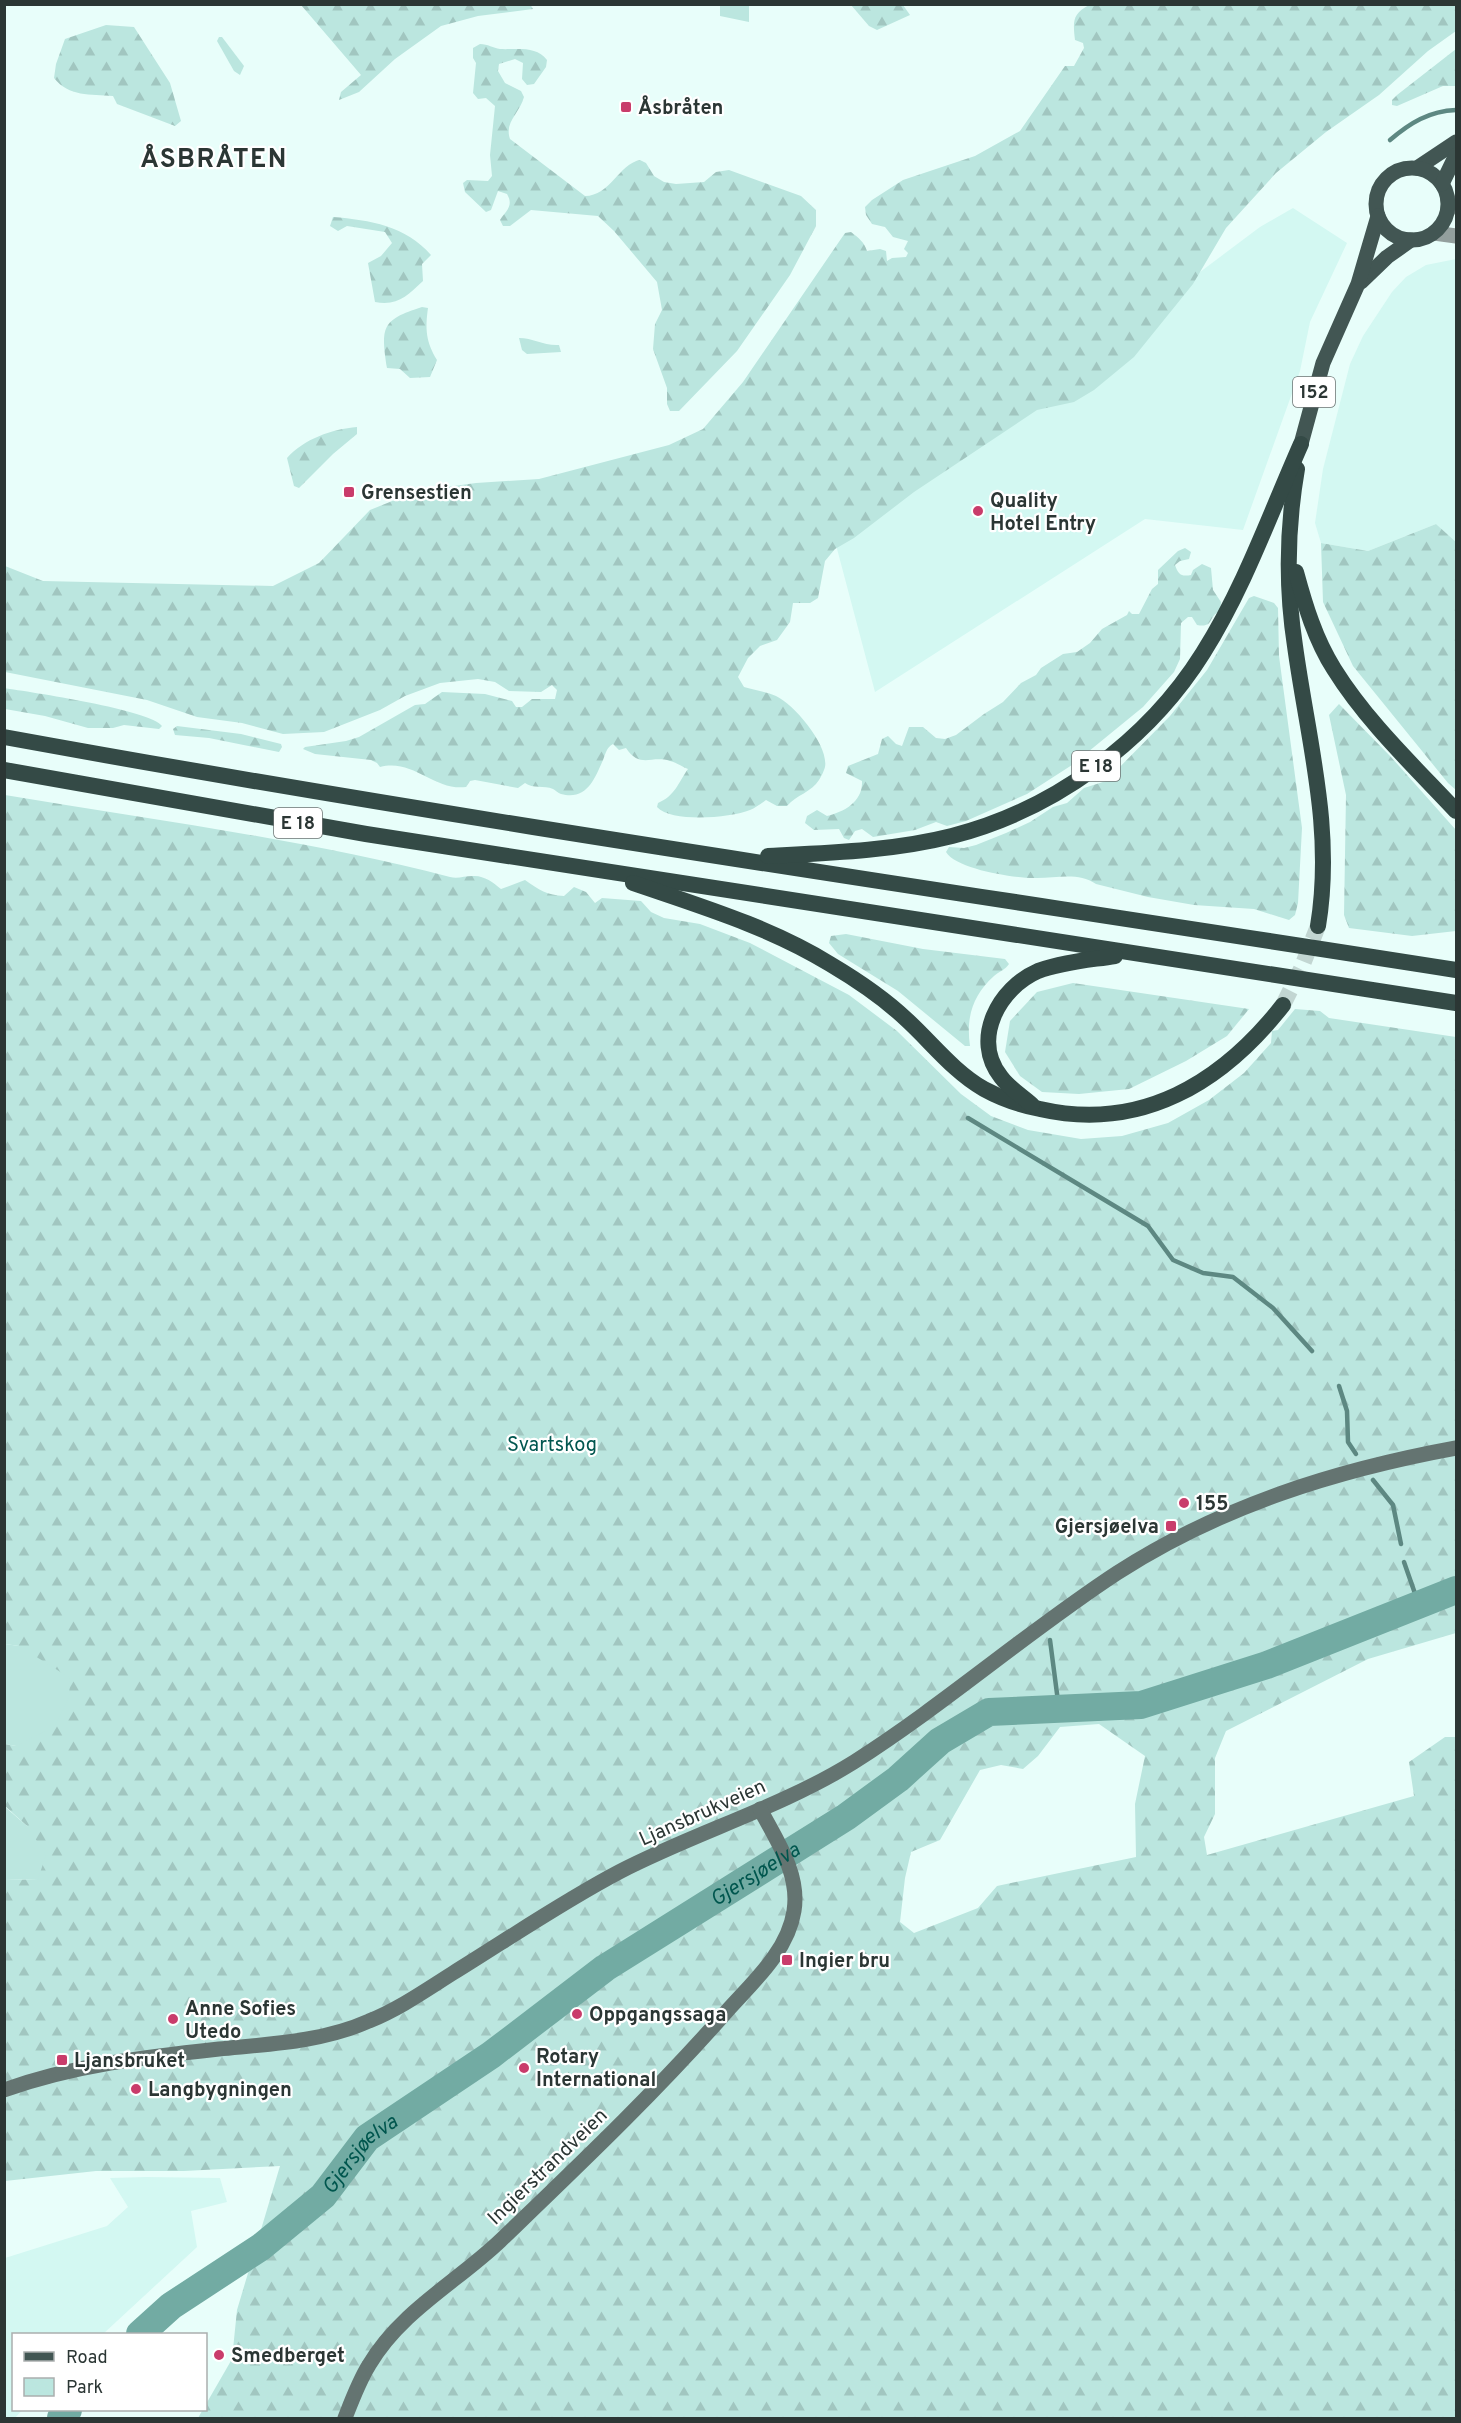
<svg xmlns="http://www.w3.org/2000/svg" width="1461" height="2423" viewBox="0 0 1461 2423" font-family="Overpass,sans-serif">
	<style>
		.built { fill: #d3f8f2 }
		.forest { fill: url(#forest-firs); fill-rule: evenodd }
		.green { fill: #bbe6df }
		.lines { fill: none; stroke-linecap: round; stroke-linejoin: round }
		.stream { stroke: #5d8882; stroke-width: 4.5 }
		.river { stroke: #72aba3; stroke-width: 28 }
		.trunk-tunnel { stroke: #c2d6d2; stroke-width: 16; stroke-dasharray: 16 8; stroke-linecap: butt }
		.tertiary { stroke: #939f9d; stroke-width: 15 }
		.secondary { stroke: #647471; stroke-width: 15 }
		.primary { stroke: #425653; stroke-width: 15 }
		.trunk { stroke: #344a46; stroke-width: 16 }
		.poi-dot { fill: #c93c6b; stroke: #fff; stroke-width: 2 }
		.labels { text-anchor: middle; stroke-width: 4.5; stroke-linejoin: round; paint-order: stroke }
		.shield { fill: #fff; stroke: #6b7271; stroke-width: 1.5 }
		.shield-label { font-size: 18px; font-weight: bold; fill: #2b3634 }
		.poi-label { font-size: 20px; font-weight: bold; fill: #2b3634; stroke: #fff; text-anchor: start }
		.park-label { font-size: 20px; fill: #00564f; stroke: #fff }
		.street-label { font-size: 20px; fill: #2b3634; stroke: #fff }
		.water-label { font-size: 21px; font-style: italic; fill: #00564e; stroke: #fff }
		.district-label { font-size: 26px; font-weight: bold; letter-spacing: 1.5px; fill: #2b3634; stroke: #fff }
	</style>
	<defs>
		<pattern id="forest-firs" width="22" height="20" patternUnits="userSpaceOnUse" patternTransform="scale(1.5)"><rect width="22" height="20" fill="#bbe6df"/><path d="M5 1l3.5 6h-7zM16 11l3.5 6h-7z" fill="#a1c6c0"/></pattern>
	</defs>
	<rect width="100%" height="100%" fill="#e8fefa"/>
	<g class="built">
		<path d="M1293,208L1347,243L1310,322L1300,371L1243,530L1145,519L875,692L836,545L1260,227Z"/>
		<path d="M1456,259V542L1436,524L1368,551L1321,543L1315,523L1323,469L1350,364L1363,336L1392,292L1406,277L1426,265Z"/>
		<path d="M146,2177L220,2178L227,2202L191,2211L197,2247L103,2334H14V2410H22L15,2418H5V2258L107,2226L128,2207L110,2178Z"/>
	</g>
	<g class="forest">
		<path d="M530,4L533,9L478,16L441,26L395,59L359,92L339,100L341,92L361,75L301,5Z"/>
		<path d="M851,5H903L910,15L877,30L869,26Z"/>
		<path d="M1089,5H1456V31L1428,51L1379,95L1326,132L1276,173L1226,228L1193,284L1134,357L1094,390L1074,402L1037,410L914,492L854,538L835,549L825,561L818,598L810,603H793L790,622L777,640L760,646L748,658L738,677L744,687C754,690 767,692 776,696C795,705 829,746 825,767C824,771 821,777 819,780C812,792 796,795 787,806H777L766,800C761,804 755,808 750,810C730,818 672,823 657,807L658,803C675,796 678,783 688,769C682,767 676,762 670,761C651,755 640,769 626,748L619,750L613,744C606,748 606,753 603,760C595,778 587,801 561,794C558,793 555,790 553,789C544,785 533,789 525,783L518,788L475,780L470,781L466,787C434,791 413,758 380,767L377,763L371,760L315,754L303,749L305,747L346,741L359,737L415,705L425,704L442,692L485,694L512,701L516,707H522L532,699H555L557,690L552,685L541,692L509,691L495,682L478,679L440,683L405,696L380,710L324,732L283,734L242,723L197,717L147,700L5,672V566L43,581L273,586L319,563L370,510L417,491L476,483L539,479L669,445L703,429L743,382L845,233L851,232C859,238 864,242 867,251L880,249L886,251L887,261L892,258L906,257L908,253L904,249L908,241L893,237L885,227L872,224L866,215L865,207L872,200L903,180L975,156L1020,131L1065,66H1074L1084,48L1083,43L1075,40C1073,22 1072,14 1089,5Z"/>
		<path d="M106,25L134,27L170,83L181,121L175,126L117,104L113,96C90,94 69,97 54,78L56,64L65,39Z"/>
		<path d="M480,44C488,44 493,48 500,49C516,50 536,45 547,60L546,67L534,84L527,85L522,79L523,63L515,59L499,64L498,71L505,83L521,91L524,97C520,113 504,122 510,139L585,196C610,196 619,164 640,160L646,163L654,176L664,182L676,184L704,182L716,172L729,170L801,196L816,210V226L790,275L737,351L679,411H670L667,404V388L653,349L655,324L662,310L657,282L614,231L598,216L531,210L510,226H503L500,220C506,211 514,206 507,194L498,191L491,210L486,212L465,192L463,183L467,180L488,181L492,176L490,155L495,106L486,98L478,99L473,93L476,63L473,58V48Z"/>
		<path d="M1456,49V86H1443L1397,106L1392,105V100L1397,95Z"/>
		<path d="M333,217C370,220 406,226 431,255L422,264L423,281C407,296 398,306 375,302L368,263L381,256L392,243L385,232L347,226L338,231L330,226Z"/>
		<path d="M422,307L428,308C425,329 426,342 437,360L430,377L410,378L400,369L387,368C381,327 381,320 422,307Z"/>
		<path d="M357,427V434L333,454L299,488L294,486L287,458C304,439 332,429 357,427Z"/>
		<path d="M1436,524L1456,542V790L1448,783L1353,666L1323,602L1321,543L1368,551Z"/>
		<path d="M1185,548L1191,552L1189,559L1180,561L1175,565C1178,574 1181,577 1191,575L1193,570L1202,564L1211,568L1213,590L1221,602L1220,611C1207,617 1215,628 1197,625L1192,617H1188L1181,623L1180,659L1174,672L1143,707L1072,765L1027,794L966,821L947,826L936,822L915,830L873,837L862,829L855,831L849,840L844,838L839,829L814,830L805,823L807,816L817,810L827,816C844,812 863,802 862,781L846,773L848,766L878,754L882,739L888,736L896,744L902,746L909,727H923L936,738L945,739L956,735L984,714L1003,702L1021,683L1036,675L1041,668L1063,654L1077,652L1090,643L1102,629L1127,615L1129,611L1132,614H1139L1152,589L1158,584V570L1178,551Z"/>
		<path d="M1254,596L1274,603L1278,608L1279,656L1302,828L1298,903L1295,915L1289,920L1254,909L1194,905L1148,897L1096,884C1077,871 1054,879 1033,878C1013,878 956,869 946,852L949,847L964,848L976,845L1006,833L1030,822L1053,807L1067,803L1084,788L1106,781L1170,716L1207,670L1249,598Z"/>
		<path d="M4,688C30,692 152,710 162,726L159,729L124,725L113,728H88L45,716L5,709Z"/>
		<path d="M1339,704L1391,757L1456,830V931L1412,936L1349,928L1344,915L1346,795L1329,715Z"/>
		<path d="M177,726L241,734L281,744L282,747L279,752L209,738L175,735L173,729Z"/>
		<path d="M5,795C153,820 304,839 450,877C458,879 464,876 473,876C483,875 493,882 501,889L525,880C539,890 547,895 564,896L574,887L586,892L595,903L602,898L641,901L651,912L664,918L700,924L750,943L849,995L897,1031L961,1094L991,1116L1028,1130L1081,1139L1122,1136L1168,1123L1209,1100L1244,1073L1271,1043L1272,1031L1278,1030L1295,1009L1320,1011L1329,1018L1456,1037V1633L1368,1659L1226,1731L1215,1758V1814L1204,1837L1207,1855L1414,1796L1409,1762L1445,1737H1456V2418H198L232,2359L237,2310L280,2166L184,2171H96L5,2181V1880L38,1879L27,1826L5,1806V1744L16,1746L19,1646L5,1644ZM1099,1724L1145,1756L1135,1804L1136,1857L997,1886L978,1908L914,1933L900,1922L905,1878L911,1852L940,1840L980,1770L1001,1765L1023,1769L1038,1756L1060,1727Z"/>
		<path d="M846,934L923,949L1005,959L1009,964C1005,970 1000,971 994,976C972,996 966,1018 970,1046H965L898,991L838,954L829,943L831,936Z"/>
		<path d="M1073,983L1249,1009L1227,1036L1186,1061L1129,1089L1079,1094L1042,1092L1020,1076L1005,1052L1010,1021L1037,992Z"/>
	</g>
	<g class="green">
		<path d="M720,5H749V22L720,16Z"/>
		<path d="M219,37H222L244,66L240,75L234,71L217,41Z"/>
		<path d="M519,338C533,338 544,346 559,345L561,352L527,354L522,350Z"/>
		<path d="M5,1644L19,1646L70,1678L69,1698L55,1726L16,1746L5,1744Z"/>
		<path d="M4,1806L27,1826L46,1855L38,1879L5,1880Z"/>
	</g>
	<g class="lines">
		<g class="stream">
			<path d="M1390,140C1410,123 1429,111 1456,110"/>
			<path d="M968,1118L1148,1226L1173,1260L1203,1273L1233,1277L1273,1308L1312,1351"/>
			<path d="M1339,1386L1347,1411L1348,1442L1356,1454"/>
			<path d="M1373,1480L1393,1505L1401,1544"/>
			<path d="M1404,1562L1419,1605"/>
			<path d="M1050,1640L1059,1709"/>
		</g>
		<g class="river">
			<path id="s1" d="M140,2334L171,2306L261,2247L323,2196L367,2138L491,2055L605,1968L846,1817L898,1779L940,1741L989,1712L1141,1705L1267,1665L1456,1590"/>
			<path d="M61,2418L68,2410"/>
		</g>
		<path class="trunk-tunnel" d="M1283,1005L1301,969L1318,926"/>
		<g class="tertiary">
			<path d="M1448,200L1456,207"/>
			<path d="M1434,233L1456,236"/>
		</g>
		<g class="secondary">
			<path d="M4,2090C74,2065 145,2057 219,2049C269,2044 322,2042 369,2021C399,2009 426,1990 453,1973C508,1939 562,1902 619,1872C696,1832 780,1808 854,1762C945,1704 1027,1632 1117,1573C1221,1506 1336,1470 1456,1448"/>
			<path d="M345,2418C352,2400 359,2381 369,2365C401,2311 457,2282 500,2241C578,2166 656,2092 727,2011C753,1982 788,1951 794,1911C800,1874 777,1841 760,1809"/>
		</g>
		<g class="primary">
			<path d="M1417,168L1456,142"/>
			<circle cx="1412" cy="204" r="36"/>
			<path d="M1442,184L1456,155"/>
			<path d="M1361,282L1387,257L1411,240"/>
			<path d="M1301,444L1323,363L1358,284L1378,216"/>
		</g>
		<g class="trunk">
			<path d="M1297,469C1287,527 1286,588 1295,646C1308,741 1334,829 1318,926"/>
			<path d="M1296,572C1305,605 1315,639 1334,669C1367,722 1414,766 1456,811"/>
			<path d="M4,737C487,825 972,894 1456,970"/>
			<path d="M4,770L366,834L1456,1003"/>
			<path d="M768,856C829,853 893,851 952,836C1054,810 1148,741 1203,653C1244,588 1270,514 1301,444"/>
			<path d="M633,883C700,906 770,927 830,964C857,980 884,998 907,1020C932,1043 954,1072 984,1089C1002,1099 1020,1105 1040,1109C1141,1132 1222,1083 1283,1005"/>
			<path d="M1032,1105C1022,1096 1009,1088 1001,1077C971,1039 999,988 1038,971C1062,962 1090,960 1115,956"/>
		</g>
	</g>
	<g class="poi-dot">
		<rect x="620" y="101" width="12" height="12" rx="3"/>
		<rect x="343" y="486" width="12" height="12" rx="3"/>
		<circle cx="978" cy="511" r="6"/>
		<circle cx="1184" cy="1503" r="6"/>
		<rect x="1165" y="1520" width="12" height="12" rx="3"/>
		<rect x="781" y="1954" width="12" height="12" rx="3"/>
		<circle cx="577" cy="2014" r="6"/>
		<circle cx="173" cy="2019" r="6"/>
		<rect x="56" y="2054" width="12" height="12" rx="3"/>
		<circle cx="524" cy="2068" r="6"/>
		<circle cx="136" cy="2089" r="6"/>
		<circle cx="219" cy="2355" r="6"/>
	</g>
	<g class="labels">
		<g class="shield">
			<rect x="1293" y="377" width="42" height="30" rx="4.5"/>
			<rect x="1072" y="751" width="48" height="30" rx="4.5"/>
			<rect x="274" y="808" width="48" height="30" rx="4.5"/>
		</g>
		<g class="shield-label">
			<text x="1314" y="398">152</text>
			<text x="1096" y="772">E 18</text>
			<text x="298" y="829">E 18</text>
		</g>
		<g class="poi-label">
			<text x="638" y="114">Åsbråten</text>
			<text x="361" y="499">Grensestien</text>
			<text x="990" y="507">Quality<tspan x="990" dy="23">Hotel Entry</tspan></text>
			<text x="1196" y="1510">155</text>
			<text x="1159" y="1533" text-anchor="end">Gjersjøelva</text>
			<text x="799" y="1967">Ingier bru</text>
			<text x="185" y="2015">Anne Sofies<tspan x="185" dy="23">Utedo</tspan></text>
			<text x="589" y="2021">Oppgangssaga</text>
			<text x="536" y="2063">Rotary<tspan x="536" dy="23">International</tspan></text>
			<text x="74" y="2067">Ljansbruket</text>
			<text x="148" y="2096">Langbygningen</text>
			<text x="231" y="2362">Smedberget</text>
		</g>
		<g class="park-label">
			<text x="552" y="1451">Svartskog</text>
		</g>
		<g class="street-label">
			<text transform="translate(702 1812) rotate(-24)" y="7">Ljansbrukveien</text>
			<text transform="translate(547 2166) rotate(-44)" y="7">Ingierstrandveien</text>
		</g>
		<g class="water-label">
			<text dy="7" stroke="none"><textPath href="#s1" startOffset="772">Gjersjøelva</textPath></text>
			<text dy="7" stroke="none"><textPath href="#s1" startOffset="286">Gjersjøelva</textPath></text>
		</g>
		<g class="district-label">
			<text x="214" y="167">ÅSBRÅTEN</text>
		</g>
	</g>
	<rect width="1461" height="2423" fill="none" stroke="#2b3634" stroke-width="12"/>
	<rect x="12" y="2333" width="195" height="78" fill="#ffffff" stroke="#aaafae" stroke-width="1.5"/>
	<rect x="24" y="2352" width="30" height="9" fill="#425653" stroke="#aaafae" stroke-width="1.5"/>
	<text x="66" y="2363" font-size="18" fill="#2b3634">Road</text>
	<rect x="24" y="2378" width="30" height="18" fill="#bbe6df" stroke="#aaafae" stroke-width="1.5"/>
	<text x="66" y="2393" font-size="18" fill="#2b3634">Park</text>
</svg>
